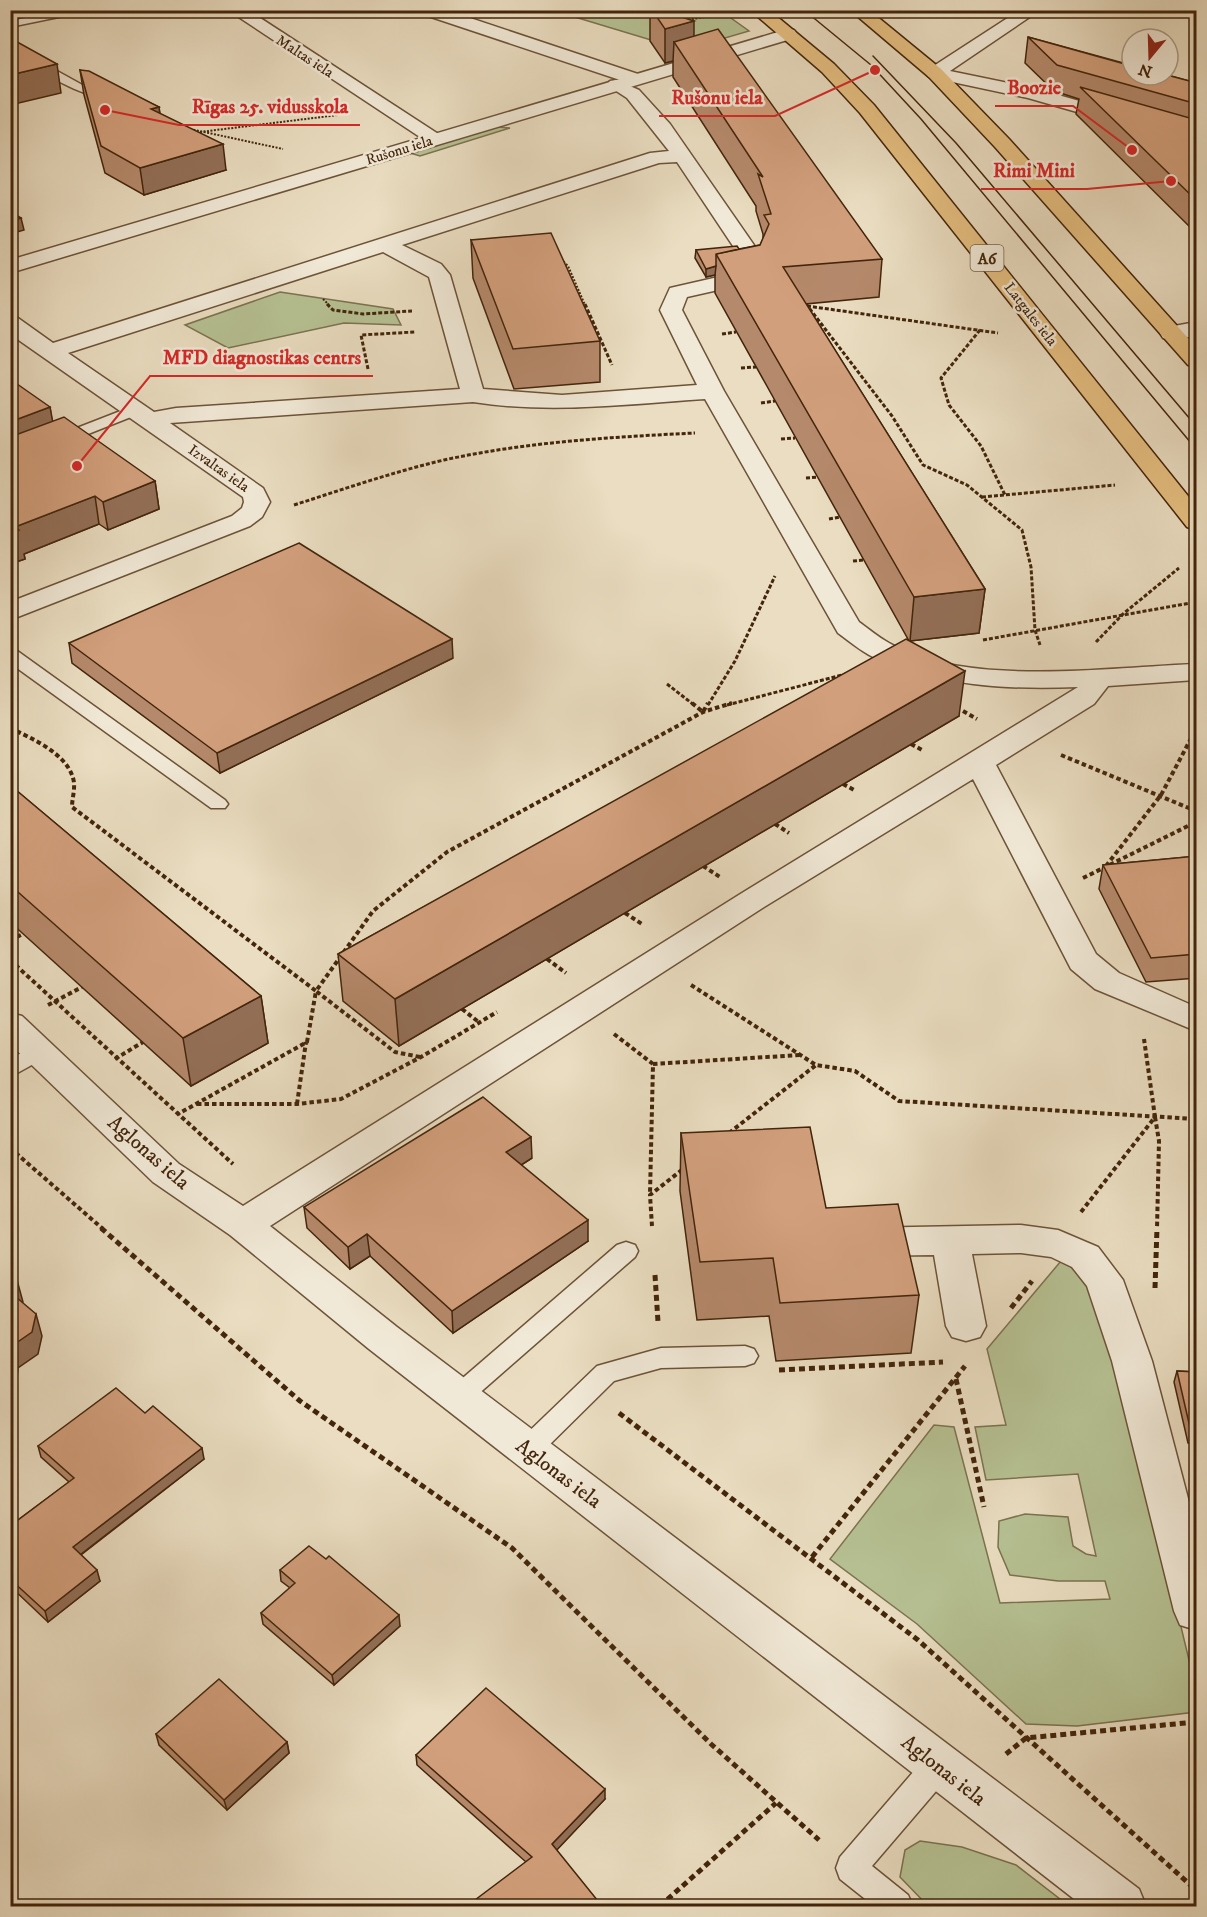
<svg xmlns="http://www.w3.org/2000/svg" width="1207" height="1917" viewBox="0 0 1207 1917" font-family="'IM FELL DW Pica',serif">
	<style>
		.green { fill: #b6c193; stroke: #7c734f; stroke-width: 1.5 }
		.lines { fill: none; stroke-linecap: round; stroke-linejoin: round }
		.service-casing { stroke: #6d5338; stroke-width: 3 }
		.minor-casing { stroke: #6d5338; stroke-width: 3 }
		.tertiary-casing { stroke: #6d5338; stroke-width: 3 }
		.trunk-casing { stroke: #43250b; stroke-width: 3 }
		.path-far3 { stroke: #43250b; stroke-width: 2; stroke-dasharray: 2 1.5; stroke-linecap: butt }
		.path-far2 { stroke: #43250b; stroke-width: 3; stroke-dasharray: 4 2; stroke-linecap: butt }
		.path-far1 { stroke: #43250b; stroke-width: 4; stroke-dasharray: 4.5 3; stroke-linecap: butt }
		.path { stroke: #43250b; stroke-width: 5; stroke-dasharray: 6 4; stroke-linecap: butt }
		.service { fill: #f1e9d7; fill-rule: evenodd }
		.minor { fill: #f1e9d7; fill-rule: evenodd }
		.tertiary { fill: #f1e9d7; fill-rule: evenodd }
		.trunk { fill: #e5be80; fill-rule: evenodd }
		.tram { stroke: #43250b; stroke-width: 1.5 }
		.wall { fill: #b5896b; stroke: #43250b; stroke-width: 1.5 }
		.shaded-wall { fill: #936f57; stroke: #43250b; stroke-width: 1.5 }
		.building { fill: #d29f7c; stroke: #43250b; stroke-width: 1.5 }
		.labels { text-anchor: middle; stroke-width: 5; stroke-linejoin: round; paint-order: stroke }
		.far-street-label { font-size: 15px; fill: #43250b; stroke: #f1e9d7 }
		.shield { fill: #f1e9d7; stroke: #776048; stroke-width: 1.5 }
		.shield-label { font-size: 16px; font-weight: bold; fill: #43250b }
		.near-street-label { font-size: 21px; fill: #43250b; stroke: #f1e9d7 }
		.leader { fill: none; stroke: #d62828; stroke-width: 2 }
		.callout-dot { fill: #d62828; stroke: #f1e9d7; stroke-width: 2 }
		.callout-label { font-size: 20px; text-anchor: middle; font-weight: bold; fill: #d62828; stroke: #f1e9d7; stroke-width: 5; stroke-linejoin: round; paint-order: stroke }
	</style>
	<rect width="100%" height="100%" fill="#eaddc1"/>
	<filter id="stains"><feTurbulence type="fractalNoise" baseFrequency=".00333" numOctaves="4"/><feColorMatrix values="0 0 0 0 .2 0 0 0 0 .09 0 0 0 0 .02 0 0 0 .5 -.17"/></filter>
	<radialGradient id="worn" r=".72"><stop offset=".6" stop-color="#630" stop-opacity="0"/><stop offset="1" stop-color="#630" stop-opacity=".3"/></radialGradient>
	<g class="green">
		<path d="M555,11H721L749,31L684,50Z"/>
		<path d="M498,127L510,128L420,156L410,153Z"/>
		<path d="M280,292L393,309L401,325L344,323L228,348L185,325Z"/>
		<path d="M1061,1261L1078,1271L1097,1298L1123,1386L1196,1689V1712L1077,1726L1026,1724L917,1624L830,1559L934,1425L954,1427L1000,1603L1110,1599L1105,1581H1058L1010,1575L998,1547L999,1521L1025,1514L1068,1517L1073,1546L1086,1554L1096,1556L1078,1474L986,1480L975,1427L1006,1425L987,1349Z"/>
		<path d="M920,1841L962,1847L1016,1865L1069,1906H928L900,1877L905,1850Z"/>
	</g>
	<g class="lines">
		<g class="service-casing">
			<g id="service">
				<path d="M67,10H93L10,27V21Z"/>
				<path d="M10,45L86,87L110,90L116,93C96,110 30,64 10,53Z"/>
				<path d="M136,405L141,407L144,410L141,413L10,465V454Z"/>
				<path d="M10,649L16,650L225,800L228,804L225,808H211L10,663Z"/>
				<path d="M40,1043L48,1046L51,1051L48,1056L10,1077V1059Z"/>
				<path d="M626,1242L635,1245L638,1251L635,1257L468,1403L459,1406L450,1403L446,1396L450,1389L617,1245Z"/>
				<path d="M745,1346L754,1349L758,1356L754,1363L745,1366L661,1368L614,1381L537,1457L528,1460L519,1457L515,1449L519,1441L597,1366L661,1348Z"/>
				<path d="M938,1752L949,1756L953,1766L949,1776L872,1866L908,1895L913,1906H874L840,1879L836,1868L840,1857L927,1756Z"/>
			</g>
		</g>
		<g class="minor-casing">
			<g id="minor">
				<path d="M228,10H248L446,139L436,145L429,143Z"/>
				<path d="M420,10H446L641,75L644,79L635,84L629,83L422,14Z"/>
				<path d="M1020,10H1040L950,71L1037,89L1196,134V146L1028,98L929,77L926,73L929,69Z"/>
				<path d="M616,80L639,90L670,124L765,261L758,281L687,297L682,310L724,391L859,622C869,629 878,637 889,643C965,688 1111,667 1196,664V680L1108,686L1094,704L996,765L1096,954L1119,973L1196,1007V1031L1095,989L1071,969L973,779L764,907L270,1226L397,1327L1139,1889L1146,1906H1083L369,1349L230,1235L153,1182L10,1044V1013L22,1016L179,1164L243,1206L742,893L1078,687C1009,690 936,686 873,657C861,651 849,641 838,633L705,399C627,404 551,414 473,402L170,423L263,488L270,502L262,517L250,526L10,620V602L232,516L242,508L244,502L243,497L10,334V316L18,318L53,343L650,153L669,151L627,98L607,85L610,81ZM677,162L743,261L740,272L670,288L660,310L697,385L562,395L483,389L450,275L441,264L402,245L659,163ZM383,252L429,277L460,389L176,408L154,412L68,353Z"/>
				<path d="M1196,322V336L1171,340L1163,338L1160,333L1163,328Z"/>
				<path d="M1021,1225L1058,1230L1098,1247L1123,1280L1152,1361L1196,1529V1630L1180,1625L1174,1611L1112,1361L1087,1286L1072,1267L1051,1257L1021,1253L972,1254L986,1326L980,1337L966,1341L952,1337L946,1326L934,1255L861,1256L848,1252L842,1242L848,1232L861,1228Z"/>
			</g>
		</g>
		<g class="tertiary-casing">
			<path id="tertiary" d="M788,29L794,30L797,34L794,38L10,273V260Z"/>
		</g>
		<g class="trunk-casing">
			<g id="trunk">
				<path d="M750,10H769L834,64L874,105L1196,506V530L1187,527L860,113L822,72Z"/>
				<path d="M850,10H869L941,69L1009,139L1196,347V367L1188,365L995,147L929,77Z"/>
			</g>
		</g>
		<g class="path-far3">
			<path d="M642,10L655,14"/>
			<path d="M685,20L725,14"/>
			<path d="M190,129L283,149"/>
			<path d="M200,132L338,115"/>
			<path d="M561,259L568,266L585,305"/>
			<path d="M323,299L329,305"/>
			<path d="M805,303L807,305"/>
		</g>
		<g class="path-far2">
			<path d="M327,304L333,310L363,314L412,311"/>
			<path d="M585,304L612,365"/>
			<path d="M806,304L892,416L923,465L967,485L1022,530L1031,567L1035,630L1040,645"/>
			<path d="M807,306L998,333"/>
			<path d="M980,330L941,378L949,405L981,446L1005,495"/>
			<path d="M722,334L736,332"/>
			<path d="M741,368L756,367"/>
			<path d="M368,369L361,335L415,332"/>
			<path d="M761,403L775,401"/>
			<path d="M781,439L795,438"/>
			<path d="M806,478L818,477"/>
			<path d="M982,497L1115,485"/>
			<path d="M294,505C344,489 393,472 444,460C526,442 611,437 695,433"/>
			<path d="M829,519L840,517"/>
			<path d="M853,561L864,560"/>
			<path d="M983,640L1196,602"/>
			<path d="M1096,642L1123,614L1179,568"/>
			<path d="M667,684L694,705"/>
			<path d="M708,705L735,661L775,576"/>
			<path d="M727,705L846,674"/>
		</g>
		<g class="path-far1">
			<path d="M692,703L703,712L708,703"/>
			<path d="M963,711L977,719"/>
			<path d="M10,728C31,738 66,753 73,778C76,787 72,798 72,807L316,991L307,1042L178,1114"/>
			<path d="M911,744L924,751"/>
			<path d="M1061,755L1196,811"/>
			<path d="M843,784L856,791"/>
			<path d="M775,824L789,833"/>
			<path d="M703,866L720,877"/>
			<path d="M1106,866L1161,795L1196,729"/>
			<path d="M1083,878L1196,822"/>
			<path d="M625,913L642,924"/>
			<path d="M10,940L23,934"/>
			<path d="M547,959L566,973"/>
			<path d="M10,960L233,1164"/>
			<path d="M691,985L816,1065L855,1071L899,1101L1196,1119"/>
			<path d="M48,1005L82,987"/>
			<path d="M462,1009L480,1023"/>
			<path d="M614,1034L653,1064L650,1194"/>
			<path d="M420,1057L395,1052L316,991L373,911L447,852L703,712L732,703"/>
			<path d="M115,1059L143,1042"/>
			<path d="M653,1064L800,1055"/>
			<path d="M197,1104H297L341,1099L421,1057L497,1012"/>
			<path d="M297,1104L306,1042"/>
			<path d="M1155,1117L1159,1141L1157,1229"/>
			<path d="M729,1133L816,1065"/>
			<path d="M10,1148L103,1229"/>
			<path d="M1081,1212L1155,1117L1144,1039"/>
			<path d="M652,1226L650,1195L683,1169"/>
		</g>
		<g class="path">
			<path d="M101,1228L300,1401L512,1548L711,1744L819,1840"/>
			<path d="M655,1275L658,1322"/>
			<path d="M1155,1288L1157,1228"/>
			<path d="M1011,1308L1032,1281"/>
			<path d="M779,1370L943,1362"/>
			<path d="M956,1379L984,1507"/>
			<path d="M619,1413L918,1640L1196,1890"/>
			<path d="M812,1557L965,1366"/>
			<path d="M1006,1754L1026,1738L1196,1722"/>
			<path d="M660,1906L776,1803"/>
		</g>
		<use href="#service" class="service"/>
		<use href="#minor" class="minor"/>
		<use href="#tertiary" class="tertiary"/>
		<use href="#trunk" class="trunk"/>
		<g class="tram">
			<path d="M804,10L871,65L921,119L1196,449"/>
			<path d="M873,56L956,143L1196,426"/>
		</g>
	</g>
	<g class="wall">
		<path d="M650,10H660L694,37L882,259L879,297L806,304L985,589L979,633L910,641L959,716L399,1046L343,1001L338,954L909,641L715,293V275L706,277L695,258L696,250L739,249L760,245L763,239V234L756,211V206L673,77V61L665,63L650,41Z"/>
		<path d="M1028,37L1197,83V234L1076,114L1079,99L1054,91L1025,63Z"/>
		<path d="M80,70L159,107L160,114L226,170L144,195L105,173L84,95Z"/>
		<path d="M471,240L600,341V382L514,389L473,278Z"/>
		<path d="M50,407L52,421L155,481L159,509L108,530L99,524L24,554L25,559L10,564Z"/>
		<path d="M69,643L453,658L220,773L72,663Z"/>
		<path d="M10,785L261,996L268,1043L191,1086L10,922Z"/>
		<path d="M1197,856V978L1146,982L1099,889L1103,865Z"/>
		<path d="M681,1133L826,1208L919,1295L911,1353L776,1361L769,1316L697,1320L680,1191Z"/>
		<path d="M532,1158L521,1165L588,1241L453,1333L370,1256L350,1269L307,1228L304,1207Z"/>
		<path d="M1177,1371L1197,1372V1443H1188L1174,1382Z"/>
		<path d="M145,1413L204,1459L81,1555L100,1581L48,1622L10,1586V1526L69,1482L41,1457L38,1446Z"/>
		<path d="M326,1559L400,1626L334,1685L263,1624L261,1613L290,1588L281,1581L280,1570Z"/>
		<path d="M156,1734L287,1742L289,1753L227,1810L159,1745Z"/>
		<path d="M416,1755L605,1799L556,1850L526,1862L417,1765Z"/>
	</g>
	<g class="shaded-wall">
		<path d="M694,21V55L674,42L673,61L665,63V29Z"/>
		<path d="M57,64L61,93L10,105V75Z"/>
		<path d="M159,107L162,133L151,109Z"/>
		<path d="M223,144L226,170L144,195L140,168Z"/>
		<path d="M21,218L24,230L10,234V221Z"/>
		<path d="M716,266L715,275L706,277V269Z"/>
		<path d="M50,407L55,434L10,451V422Z"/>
		<path d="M155,481L159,509L108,530L103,502Z"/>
		<path d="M95,496L99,524L24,554L25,559L10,564V534L15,527Z"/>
		<path d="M985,589L979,633L910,641L914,597Z"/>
		<path d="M452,639L453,658L220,773L217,753Z"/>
		<path d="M965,671L959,716L399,1046L395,999Z"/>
		<path d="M261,996L268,1043L191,1086L183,1038Z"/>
		<path d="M531,1137L532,1158L507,1174L506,1152Z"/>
		<path d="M588,1220V1241L453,1333L452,1311Z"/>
		<path d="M367,1234L370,1256L350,1269L348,1247Z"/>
		<path d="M17,1280L23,1302L12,1310L10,1303V1285Z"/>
		<path d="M36,1314L42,1336L38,1354L18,1368L17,1379L10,1385V1359L12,1346Z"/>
		<path d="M202,1448L204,1459L76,1558L73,1547Z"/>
		<path d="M97,1570L100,1581L48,1622L45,1611Z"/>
		<path d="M399,1615L400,1626L334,1685L332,1675Z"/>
		<path d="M287,1742L289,1753L227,1810L224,1800Z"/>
		<path d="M605,1789V1799L552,1855V1844Z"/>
	</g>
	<g class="building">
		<path d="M652,10H660L694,21L665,29Z"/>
		<path d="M718,29L882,259L783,267L985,589L914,597L716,254L760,245L769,224L764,215L771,214L758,174L763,177L674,42Z"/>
		<path d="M1028,37L1132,66V75H1167L1197,83V104L1057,65Z"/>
		<path d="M10,38L57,64L10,75Z"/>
		<path d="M80,70L89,71L159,107L151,109L223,144L140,168L101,146Z"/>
		<path d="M1080,87L1197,120V201Z"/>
		<path d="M10,211L21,218L10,221Z"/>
		<path d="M551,233L600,341L513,349L471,240Z"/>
		<path d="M737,246L739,249L716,254V266L706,269L696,250Z"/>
		<path d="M10,379L50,407L10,422Z"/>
		<path d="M64,417L155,481L103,502L95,496L15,527L19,530L10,534V437Z"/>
		<path d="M299,543L452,639L217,753L69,643Z"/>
		<path d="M906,639L965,671L395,999L338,954Z"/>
		<path d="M10,785L261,996L183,1038L10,885Z"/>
		<path d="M1197,856V954L1151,958L1103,865Z"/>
		<path d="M483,1097L531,1137L506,1152L588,1220L452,1311L367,1234L348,1247L304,1207Z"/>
		<path d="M810,1127L826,1208L898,1204L919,1295L780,1303L773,1258L700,1262L681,1133Z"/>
		<path d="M10,1275L17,1280L10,1285Z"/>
		<path d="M10,1292L36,1314L32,1332L12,1346L11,1358L10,1359Z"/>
		<path d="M1177,1371L1197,1372V1432H1191Z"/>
		<path d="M116,1388L145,1413L153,1406L202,1448L73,1547L97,1570L45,1611L10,1579V1526L74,1478L38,1446Z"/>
		<path d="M309,1546L326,1559L329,1556L399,1615L332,1675L261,1613L295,1583L280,1570Z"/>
		<path d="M219,1679L287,1742L224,1800L156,1734Z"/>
		<path d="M486,1688L605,1789L552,1844L602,1906H467L532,1857L416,1755Z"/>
	</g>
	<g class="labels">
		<g class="far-street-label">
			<text transform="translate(305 56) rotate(33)" y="5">Maltas iela</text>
			<text transform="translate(399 150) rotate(-17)" y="5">Rušonu iela</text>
			<text transform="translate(1031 314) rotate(52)" y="5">Latgales iela</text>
			<text transform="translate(219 468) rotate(35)" y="5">Izvaltas iela</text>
		</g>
		<rect class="shield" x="970.5" y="245" width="33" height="26" rx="4.5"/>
		<g class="shield-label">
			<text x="987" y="264">A6</text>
		</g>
		<g class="near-street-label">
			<text transform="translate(149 1152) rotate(41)" y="7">Aglonas iela</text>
			<text transform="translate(559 1473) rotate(37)" y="7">Aglonas iela</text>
			<text transform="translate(944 1770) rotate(38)" y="7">Aglonas iela</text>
		</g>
	</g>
	<path class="leader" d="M1132 150L1073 106H995M875 70L775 116H659M105 110L179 125H360M1171 181L1087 189H981M77 466L150 376H373"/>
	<g class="callout-dot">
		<circle cx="1132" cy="150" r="6"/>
		<circle cx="875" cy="70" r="6"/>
		<circle cx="105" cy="110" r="6"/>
		<circle cx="1171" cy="181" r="6"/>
		<circle cx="77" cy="466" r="6"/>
	</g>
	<g class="callout-label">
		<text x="1034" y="94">Boozie</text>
		<text x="717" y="104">Rušonu iela</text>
		<text x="270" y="113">Rīgas 25. vidusskola</text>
		<text x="1034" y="177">Rimi Mini</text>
		<text x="262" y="364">MFD diagnostikas centrs</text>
	</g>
	<rect width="1207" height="1917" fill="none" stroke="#eaddc1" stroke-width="36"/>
	<rect x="12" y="12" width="1183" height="1893" fill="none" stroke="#43250b" stroke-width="3"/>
	<rect x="18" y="18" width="1171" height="1881" fill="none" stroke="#43250b" stroke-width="1.5"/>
	<g transform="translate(1150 57) rotate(199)"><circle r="28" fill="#f1e9d7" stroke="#ab9b85" stroke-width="1.5"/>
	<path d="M0-4.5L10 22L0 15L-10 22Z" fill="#8f2418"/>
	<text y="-9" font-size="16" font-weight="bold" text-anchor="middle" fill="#43250b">N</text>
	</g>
	<rect width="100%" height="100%" filter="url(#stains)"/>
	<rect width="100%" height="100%" fill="url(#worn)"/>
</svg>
